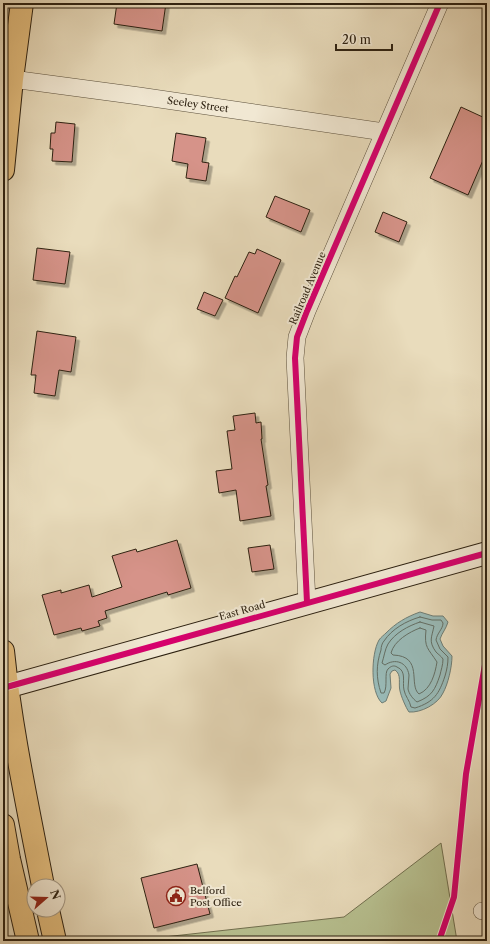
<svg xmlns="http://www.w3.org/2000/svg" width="490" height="944" viewBox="0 0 490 944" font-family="'Libre Caslon Text',serif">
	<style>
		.green { fill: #b7c090; stroke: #727050 }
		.water { fill: #99bab7; stroke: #6e7d75 }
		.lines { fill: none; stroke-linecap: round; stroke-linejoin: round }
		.shore { stroke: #636e64; stroke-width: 1 }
		.building { fill: #d69389; stroke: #2d2111; filter: url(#shadow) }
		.street-casing { stroke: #5c503c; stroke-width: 18 }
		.secondary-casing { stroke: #2d2111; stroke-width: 24 }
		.highway-casing { stroke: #2d2111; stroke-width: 24 }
		.street { stroke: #f1e8d3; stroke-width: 17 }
		.secondary { stroke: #f1e8d3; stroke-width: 22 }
		.highway { stroke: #e4be7e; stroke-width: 22 }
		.cycleway-casing { stroke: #f1e8d3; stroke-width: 8 }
		.cycleway { stroke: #d6006c; stroke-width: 6 }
		.labels { text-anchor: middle; stroke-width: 4; stroke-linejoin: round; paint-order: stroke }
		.street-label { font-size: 10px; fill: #2d2111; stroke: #f1e8d3 }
		.poi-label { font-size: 10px; fill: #2d2111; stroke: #f1e8d3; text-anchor: start }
	</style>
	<defs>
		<filter id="shadow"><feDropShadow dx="3.5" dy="3.5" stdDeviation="0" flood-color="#0004"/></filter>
	</defs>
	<rect width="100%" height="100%" fill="#e9dcbc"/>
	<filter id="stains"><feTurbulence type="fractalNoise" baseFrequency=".005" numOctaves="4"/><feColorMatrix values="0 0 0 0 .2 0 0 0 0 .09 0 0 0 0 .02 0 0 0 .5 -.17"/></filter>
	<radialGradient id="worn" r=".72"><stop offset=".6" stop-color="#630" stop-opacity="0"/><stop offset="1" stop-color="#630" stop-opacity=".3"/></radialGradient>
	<path class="green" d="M441,843L457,941H158L164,937L344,917Z"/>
	<path class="water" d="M420,612L433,616H443L448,622C446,629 442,633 440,639L443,646L452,656C452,667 448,684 443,693C438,704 421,713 409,712C406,708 401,696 400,691C398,683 402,675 395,670L392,671L390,674L391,688L386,701L382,703C370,692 371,654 379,640C381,637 384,635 386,633C396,623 406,617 420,612Z"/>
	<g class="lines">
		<g class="shore">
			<path d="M420,617L432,620H441L443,623C443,629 437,633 436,640L440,649L448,657C448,664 447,669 445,676C439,694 434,702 415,708L411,707C410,701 405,696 404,690C402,682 407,671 397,667C394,665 391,666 388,669C384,673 388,686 384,693H381C376,678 376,665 381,650C381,647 382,643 384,641C392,629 406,621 420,617Z"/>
			<path d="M420,622L434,626C432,637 428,641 436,652C439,655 441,656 443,659C443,665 441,670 440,675C435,690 432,696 417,702C413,699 409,694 408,689C408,684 409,680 409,675C407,662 395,658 385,665L382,663C384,657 385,649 388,644C395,633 408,626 420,622Z"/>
			<path d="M420,628L426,630C424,648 428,648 437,662C435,674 431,689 419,694C408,685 424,656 393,655L391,653C394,641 409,632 420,628Z"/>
		</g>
	</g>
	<g class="building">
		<path d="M117,3H166L162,31L114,24Z"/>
		<path d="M461,107L487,119V151L468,195L430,178Z"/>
		<path d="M56,122L75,124L72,162L52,161L53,149H50L51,133H55Z"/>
		<path d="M176,133L206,138L202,162L209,163L206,181L186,178L188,164L172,161Z"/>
		<path d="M275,196L310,210L301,232L266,217Z"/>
		<path d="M383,212L407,222L399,242L375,232Z"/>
		<path d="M37,248L70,252L65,284L33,280Z"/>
		<path d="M257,249L281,260L258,313L225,298L235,276L237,277L249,252L255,254Z"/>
		<path d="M204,292L223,300L215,316L197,309Z"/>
		<path d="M37,331L76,337L71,372L59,370L55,396L34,393L36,375H31Z"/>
		<path d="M255,413L256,423L261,422L262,439H261L268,485L266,486L271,516L240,521L236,490L219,493L216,471L232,469L227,431L235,430L233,416Z"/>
		<path d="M177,540L191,588L168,595L167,592L105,611L107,618L98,621L100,626L82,631L81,628L54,635L42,595L61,590V593L89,585L92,597L122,587L112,556L136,549L137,552Z"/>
		<path d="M270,545L274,569L252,572L248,548Z"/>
		<path d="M197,864L210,914L154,928L141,878Z"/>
	</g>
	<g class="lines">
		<g class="street-casing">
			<g id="street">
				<path d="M12,79L139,96L384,132"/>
				<path d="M307,602L295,358L297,337L307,311L440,3"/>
				<path d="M482,911H487"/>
			</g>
		</g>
		<g class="secondary-casing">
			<path id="secondary" d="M3,688L487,553"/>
		</g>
		<g class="highway-casing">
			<g id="highway">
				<path d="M3,170L12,79L22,3"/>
				<path d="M3,651C11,730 28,808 43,886"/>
				<path d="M3,825L9,859L28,941"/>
				<path d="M48,910L55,941"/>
			</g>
		</g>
		<use href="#street" class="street"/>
		<use href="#secondary" class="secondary"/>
		<use href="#highway" class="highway"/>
		<g class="cycleway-casing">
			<g id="cycleway">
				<path d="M307,602L295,358L297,337L307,311L440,3"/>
				<path d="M3,688L487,553"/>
				<path d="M439,941L454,897L466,774L487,653"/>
			</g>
		</g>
		<use href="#cycleway" class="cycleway"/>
	</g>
	<defs>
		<g id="civic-ring" transform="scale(1)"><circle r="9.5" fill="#f1e8d3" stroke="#8f2418" stroke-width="1.5"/><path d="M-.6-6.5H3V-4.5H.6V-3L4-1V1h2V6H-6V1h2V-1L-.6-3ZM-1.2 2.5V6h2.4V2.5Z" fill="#8f2418"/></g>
	</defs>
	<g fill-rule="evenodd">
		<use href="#civic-ring" x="176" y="896"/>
	</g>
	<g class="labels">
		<g class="street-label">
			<text transform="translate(198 104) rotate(8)" y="4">Seeley Street</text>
			<text transform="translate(307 288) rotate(-67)" y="4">Railroad Avenue</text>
			<text transform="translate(242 610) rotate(-16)" y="4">East Road</text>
		</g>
		<g class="poi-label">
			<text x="190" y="894">Belford<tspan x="190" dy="12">Post Office</tspan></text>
		</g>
	</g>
	<rect width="490" height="944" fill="none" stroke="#e9dcbc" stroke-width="16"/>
	<rect x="4" y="4" width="482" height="936" fill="none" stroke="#2d2111" stroke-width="2"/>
	<rect x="8" y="8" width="474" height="928" fill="none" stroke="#2d2111"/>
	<g transform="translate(46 898) rotate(70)"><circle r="19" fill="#f1e8d3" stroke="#a39885"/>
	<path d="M0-3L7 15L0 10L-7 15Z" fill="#8f2418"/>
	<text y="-6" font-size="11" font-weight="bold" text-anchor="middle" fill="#2d2111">N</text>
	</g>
	<path d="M336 44v6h56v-6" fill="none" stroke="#2d2111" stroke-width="2"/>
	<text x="342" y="44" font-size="12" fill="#2d2111" stroke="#f1e8d3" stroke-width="3" paint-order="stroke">20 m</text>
	<rect width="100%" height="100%" filter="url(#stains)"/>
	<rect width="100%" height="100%" fill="url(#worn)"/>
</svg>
